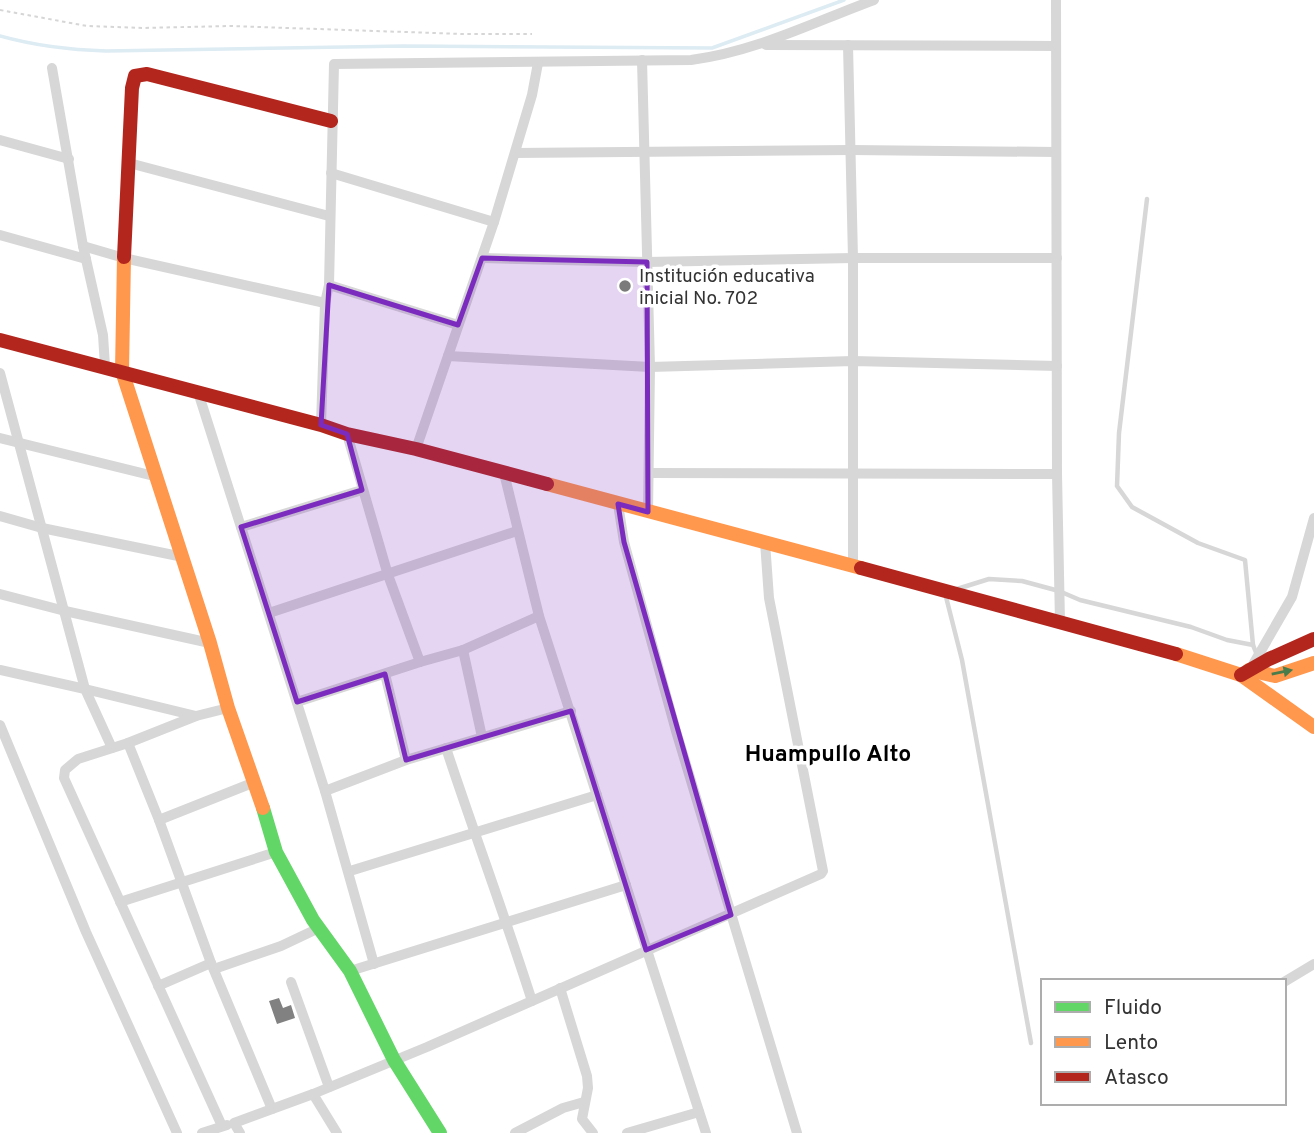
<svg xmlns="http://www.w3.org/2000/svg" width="1314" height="1133" viewBox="0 0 1314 1133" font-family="Overpass,sans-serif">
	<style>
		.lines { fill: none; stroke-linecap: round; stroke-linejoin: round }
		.stream { stroke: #ddebf3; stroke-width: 3.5 }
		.building { fill: #818181 }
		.path { stroke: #d6d6d6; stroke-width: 2; stroke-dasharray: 3.5 3.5; stroke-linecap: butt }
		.lane { stroke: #d7d7d7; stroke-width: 4.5 }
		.street { stroke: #d7d7d7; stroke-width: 10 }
		.fast { stroke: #63d668; stroke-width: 14 }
		.slow { stroke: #ff974d; stroke-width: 14 }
		.jam { stroke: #b3261e; stroke-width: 14 }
		.oneway { fill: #497c4b }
		.marked { fill: #7b2cbf; fill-opacity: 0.2; stroke: #7b2cbf; stroke-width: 5; stroke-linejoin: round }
		.poi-dot { fill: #7a7a7a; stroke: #fff; stroke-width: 2.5 }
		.labels { text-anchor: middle; stroke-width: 7; stroke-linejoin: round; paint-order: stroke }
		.poi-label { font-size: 19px; fill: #333; stroke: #fff; text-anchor: start }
		.quarter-label { font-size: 23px; font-weight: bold; fill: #000; stroke: #fff }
	</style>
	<rect width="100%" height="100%" fill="#fff"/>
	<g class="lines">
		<path class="stream" d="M0,36C36,46 69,50 106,51L404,46L712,48L844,0"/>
	</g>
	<path class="building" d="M279,998L283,1008L291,1005L295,1018L277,1024L269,1001Z"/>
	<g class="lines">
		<path class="path" d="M0,10L87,26L142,28L230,26L463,34H532"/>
		<g class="lane">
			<path d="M1147,199L1119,433L1117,486L1132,507L1198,543L1245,560L1253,645L1257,655"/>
			<path d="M957,589L989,579L1022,581L1059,591L1080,600L1191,627L1227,640L1253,645"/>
			<path d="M945,593L962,660L1031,1043"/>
		</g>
		<g class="street">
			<path d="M1056,0L1057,474L1060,623"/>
			<path d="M766,45L1056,46"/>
			<path d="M848,45L853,258V567"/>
			<path d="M642,60L650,367L648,512"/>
			<path d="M52,68L83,246L103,335L105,366"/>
			<path d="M0,140L69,159"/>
			<path d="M515,153L851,150L1056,152"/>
			<path d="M129,163L329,216"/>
			<path d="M331,173L494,222"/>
			<path d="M0,235L86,259"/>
			<path d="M83,246L124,258L325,303"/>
			<path d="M482,258L647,262L853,258H1057"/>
			<path d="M329,285L458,325"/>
			<path d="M448,356L650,367L853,361L1057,366"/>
			<path d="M0,373L85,689L196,716"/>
			<path d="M198,392L325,791L374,964"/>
			<path d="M321,425L325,303L329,285L334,64L691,60C755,52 814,22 874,0"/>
			<path d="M347,434L388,575L420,662"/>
			<path d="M0,438L158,477"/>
			<path d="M416,449L494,222L532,95L538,63"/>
			<path d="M504,473L539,616L706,1133"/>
			<path d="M649,473L1057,474"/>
			<path d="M618,504L624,542L676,731L797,1133"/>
			<path d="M0,516L42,528L183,557"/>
			<path d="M241,527L362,490"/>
			<path d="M0,594L65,611L210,643"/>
			<path d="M269,613L517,531"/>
			<path d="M463,650L482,737"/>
			<path d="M1251,668L1292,597L1314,518"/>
			<path d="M0,670L85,689L112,748"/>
			<path d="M385,674L406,760"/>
			<path d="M297,702L420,662L463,650L539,616"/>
			<path d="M0,725L86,932L177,1133"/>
			<path d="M128,743L159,820L211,963L272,1109"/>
			<path d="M446,748C474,833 505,916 532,1001"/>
			<path d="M325,791L406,760L571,711"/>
			<path d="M159,820L255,782"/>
			<path d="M350,871L597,795"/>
			<path d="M120,902L276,852"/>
			<path d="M214,969L281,946L319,928"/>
			<path d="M350,971L626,885"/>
			<path d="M291,982L329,1087"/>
			<path d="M1284,982L1314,964"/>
			<path d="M158,986L211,963"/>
			<path d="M560,988L587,1076L588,1088L582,1119L593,1133"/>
			<path d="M313,1094L337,1133"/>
			<path d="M222,1126L64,778L65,770L78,759L128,743L196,716L228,708"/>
			<path d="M202,1133L227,1125"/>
			<path d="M240,1133L234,1123L313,1094L427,1047L821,874L823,871L769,598L765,542"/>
			<path d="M515,1133L563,1108L584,1102"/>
			<path d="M627,1133L699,1112"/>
		</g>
		<path class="fast" d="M263,808L276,852L313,920L350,971L394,1060L440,1133"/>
		<g class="slow">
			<path d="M124,257L122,371L210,643L228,708L263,808"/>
			<path d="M547,484L861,568"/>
			<path d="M1176,654L1241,675L1314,727"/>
			<path d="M1249,670L1275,676L1314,663"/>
		</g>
		<g class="jam">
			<path d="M124,257L132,88L135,76L147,74L331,121"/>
			<path d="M0,340L321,425L347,434L416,449L547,484"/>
			<path d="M861,568L1176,654"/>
			<path d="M1241,675L1269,659L1314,639"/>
		</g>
	</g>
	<defs><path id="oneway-solid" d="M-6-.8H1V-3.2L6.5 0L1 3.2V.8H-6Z" transform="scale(1.75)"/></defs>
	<use class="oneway" href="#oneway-solid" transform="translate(1282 672) rotate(-11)"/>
	<path class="marked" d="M482,258L647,262L648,512L618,504L624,542L731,915L646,950L571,711L406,760L385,674L297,702L241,527L362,490L347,434L321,425L329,285L458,325Z"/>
	<circle class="poi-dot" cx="625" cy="286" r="7"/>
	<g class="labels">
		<g class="poi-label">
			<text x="639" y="282">Institución educativa<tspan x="639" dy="22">inicial No. 702</tspan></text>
		</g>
		<g class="quarter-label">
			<text x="828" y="761">Huampullo Alto</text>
		</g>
	</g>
	<rect x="1041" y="979" width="245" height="126" fill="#ffffff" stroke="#adadad" stroke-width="2"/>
	<rect x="1055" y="1002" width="35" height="10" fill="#63d668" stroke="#adadad" stroke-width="2"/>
	<text x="1104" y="1014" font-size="21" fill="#333333">Fluido</text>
	<rect x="1055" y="1037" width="35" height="10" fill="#ff974d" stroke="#adadad" stroke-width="2"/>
	<text x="1104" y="1049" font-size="21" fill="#333333">Lento</text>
	<rect x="1055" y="1072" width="35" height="10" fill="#b3261e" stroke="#adadad" stroke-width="2"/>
	<text x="1104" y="1084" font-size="21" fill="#333333">Atasco</text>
</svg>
